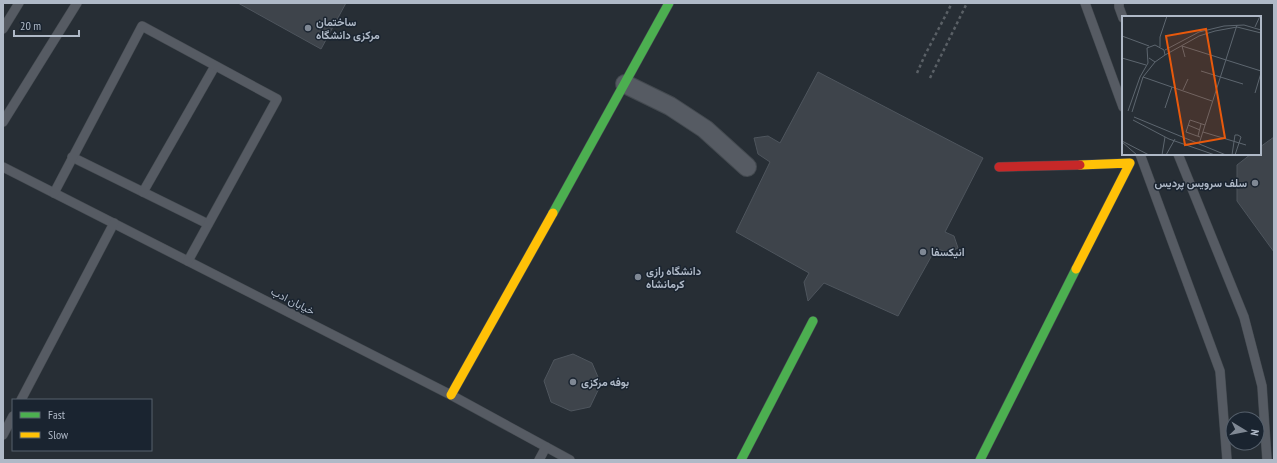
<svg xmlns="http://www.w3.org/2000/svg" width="1277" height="463" viewBox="0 0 1277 463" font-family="'PT Sans Narrow',Vazirmatn,sans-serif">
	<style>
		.building { fill: #3e444b; stroke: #4e555d }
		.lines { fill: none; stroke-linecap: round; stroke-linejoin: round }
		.lane-casing { stroke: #444a50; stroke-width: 10 }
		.street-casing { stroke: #444a50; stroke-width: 20 }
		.fast-casing { stroke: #444a50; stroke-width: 10 }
		.slow-casing { stroke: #444a50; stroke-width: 10 }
		.jam-casing { stroke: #444a50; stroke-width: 10 }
		.path { stroke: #5a6066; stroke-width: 2.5; stroke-dasharray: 3 3; stroke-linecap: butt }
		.lane { stroke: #565b63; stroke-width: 9 }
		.street { stroke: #565b63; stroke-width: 18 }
		.fast { stroke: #4caf50; stroke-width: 9 }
		.slow { stroke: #ffc107; stroke-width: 9 }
		.jam { stroke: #c62828; stroke-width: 9 }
		.poi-dot { fill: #7f8894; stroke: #1a2430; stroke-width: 1.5 }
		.labels { text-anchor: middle; stroke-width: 3; stroke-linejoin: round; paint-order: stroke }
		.poi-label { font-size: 11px; font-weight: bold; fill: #afb9c7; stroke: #1a2430; text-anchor: start }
		.street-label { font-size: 11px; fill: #afb9c7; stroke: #1a2430 }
		.inset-road { fill: none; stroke: #5d666f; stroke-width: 1 }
		.view { fill: #e8590c; fill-opacity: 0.15; stroke: #e8590c; stroke-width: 2 }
		.inset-edge { fill: none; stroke: #afb9c7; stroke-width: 2 }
	</style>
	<rect width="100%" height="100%" fill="#272e35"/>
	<g class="building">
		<path d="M238,3H346L321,49Z"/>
		<path d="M818,72L983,158L945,232L954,236L958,248L948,253L936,248L898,316L824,283L808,301L804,282L809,273L736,232L770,162L758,154L754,138L768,136L780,143Z"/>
		<path d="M1274,137V252L1237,201V165L1251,154H1260V147Z"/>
		<path d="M573,354L592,363L601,384L590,407L571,411L551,402L544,381L554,360Z"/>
	</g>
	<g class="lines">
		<g class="lane-casing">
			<g id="lane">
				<path d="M1085,3L1123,107"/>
				<path d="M1119,3V7L1123,18"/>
				<path d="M3,29L19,3"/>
				<path d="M3,122L77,3"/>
				<path d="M1140,154L1220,371L1227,460"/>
				<path d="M1178,154L1244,317L1262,386L1267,460"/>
				<path d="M72,157L208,224"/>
				<path d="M3,167L451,395L570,460"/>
				<path d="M143,192L215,66"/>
				<path d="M54,193L142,26L277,99L188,261"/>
				<path d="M21,400L114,223"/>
				<path d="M3,435L13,416"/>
				<path d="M539,460L546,447"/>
			</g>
		</g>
		<g class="street-casing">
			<path id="street" d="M625,84L670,106L705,129L747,167"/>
		</g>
		<g class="fast-casing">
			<g id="fast">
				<path d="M553,213L669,3"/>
				<path d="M741,460L813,321"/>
				<path d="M980,460L1076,269"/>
			</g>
		</g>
		<g class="slow-casing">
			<g id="slow">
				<path d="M1076,269L1130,163L1080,165"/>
				<path d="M451,395L553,213"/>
			</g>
		</g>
		<g class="jam-casing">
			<path id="jam" d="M999,167L1080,165"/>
		</g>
		<g class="path">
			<path d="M917,73L925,55L952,3"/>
			<path d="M930,78L967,3"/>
		</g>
		<use href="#lane" class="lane"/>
		<use href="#street" class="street"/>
		<use href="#fast" class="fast"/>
		<use href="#slow" class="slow"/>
		<use href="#jam" class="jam"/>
	</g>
	<g class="poi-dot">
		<circle cx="308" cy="28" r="4"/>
		<circle cx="1255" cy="183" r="4"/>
		<circle cx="923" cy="252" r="4"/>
		<circle cx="638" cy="277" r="4"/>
		<circle cx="573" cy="382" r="4"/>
	</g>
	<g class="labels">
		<g class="poi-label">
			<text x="316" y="26">ساختمان<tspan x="316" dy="13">مرکزی دانشگاه</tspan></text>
			<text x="1247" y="187" text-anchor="end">سلف سرویس پردیس</text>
			<text x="931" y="256">انیکسفا</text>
			<text x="646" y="275">دانشگاه رازی<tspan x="646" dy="13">کرمانشاه</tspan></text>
			<text x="581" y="386">بوفه مرکزی</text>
		</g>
		<g class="street-label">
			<text transform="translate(293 301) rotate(27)" y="4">خیابان ادب</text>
		</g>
	</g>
	<g transform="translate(1122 16)">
		<rect width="139" height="139" fill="#272e35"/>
		<path class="inset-road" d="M133,11L138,0M0,20L27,30M38,31V21L45,0M43,34L77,16L102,10L122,9L139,14M43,39L77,20L93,15L115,11L139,17M63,41L60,30L139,55M0,42L24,49M79,55L121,68M21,61L90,85M61,74L66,63M133,77L139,57M43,92L50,71M6,95L18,61L26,47L25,32L33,29L42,34L43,39L33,46L27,42M10,96L21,61L33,46M12,101L104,139M11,104L47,123L93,139M66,109L78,114M81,116L124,129M76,120L79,108M78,121L64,116L68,104L83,109M0,125L27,139M0,126L15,139M77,128L115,9M40,139L43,121M44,139L53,123M110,139L113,119H116L119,121L113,139"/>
		<path class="view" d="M84,13L103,122L63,129L44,20Z"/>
		<rect width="139" height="139" class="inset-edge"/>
	</g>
	<rect width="1277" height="463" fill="none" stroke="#afb9c7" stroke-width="8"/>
	<rect x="12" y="399" width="140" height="52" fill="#1a2430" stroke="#56606c"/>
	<rect x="20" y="412" width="20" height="6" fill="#4caf50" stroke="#56606c"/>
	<text x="48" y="419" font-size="12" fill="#afb9c7">Fast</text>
	<rect x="20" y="432" width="20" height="6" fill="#ffc107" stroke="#56606c"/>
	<text x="48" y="439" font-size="12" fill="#afb9c7">Slow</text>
	<g transform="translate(1245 431) rotate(100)"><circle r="19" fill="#1a2430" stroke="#56606c"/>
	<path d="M0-3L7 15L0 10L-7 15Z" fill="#7f8894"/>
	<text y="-6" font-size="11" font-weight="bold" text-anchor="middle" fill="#afb9c7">N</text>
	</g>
	<path d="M14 30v6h65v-6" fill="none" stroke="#afb9c7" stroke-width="2"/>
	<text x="20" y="30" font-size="12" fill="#afb9c7" stroke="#1a2430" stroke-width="3" paint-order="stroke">20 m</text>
</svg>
